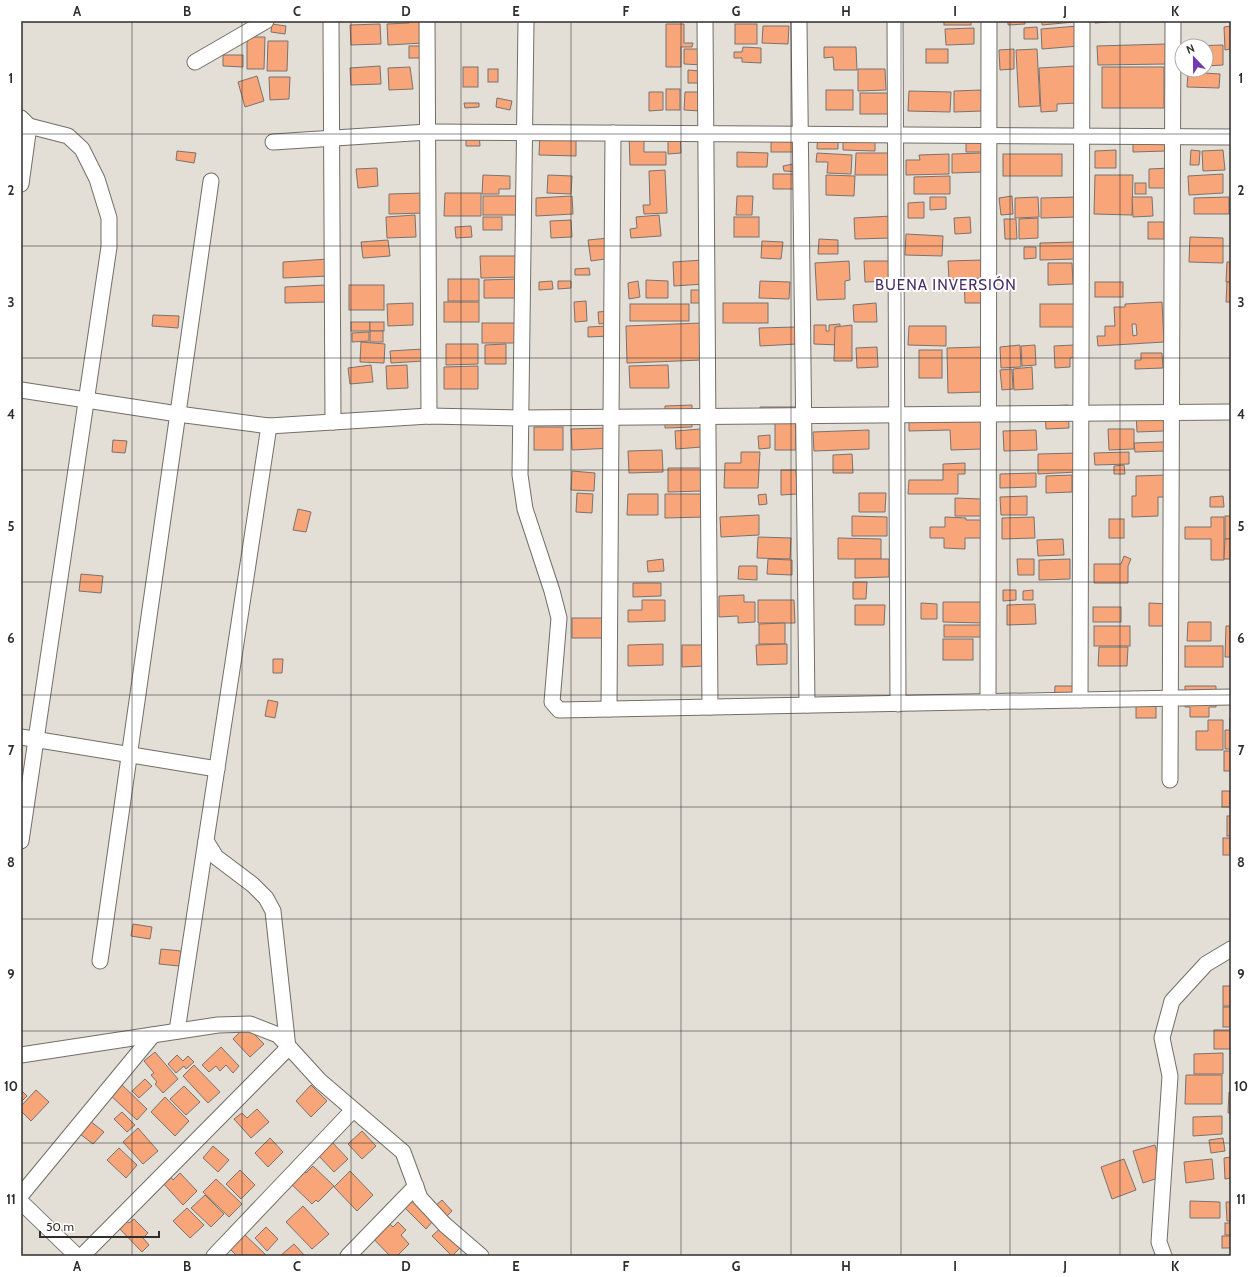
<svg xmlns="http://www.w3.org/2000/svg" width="1252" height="1277" viewBox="0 0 1252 1277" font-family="Cabin,sans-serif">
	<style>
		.building { fill: #f7a579; stroke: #7b726e; fill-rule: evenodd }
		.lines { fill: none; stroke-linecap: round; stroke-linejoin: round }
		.minor-casing { stroke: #736e67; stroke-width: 17 }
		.minor { stroke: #fff; stroke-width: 15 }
		.grid { fill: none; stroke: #302e2b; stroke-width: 1; stroke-opacity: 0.55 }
		.labels { text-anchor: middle; stroke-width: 4; stroke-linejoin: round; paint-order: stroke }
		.neighbourhood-label { font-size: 15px; letter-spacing: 1px; fill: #482e68; stroke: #fff }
		.neatline { fill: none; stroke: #302e2b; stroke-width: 1.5 }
		.grid-label { font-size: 13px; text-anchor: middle; font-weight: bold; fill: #302e2b }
	</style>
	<rect width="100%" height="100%" fill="#e3ded6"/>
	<g class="building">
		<path d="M409,21H422L423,43L388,45L387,24L409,23Z"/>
		<rect x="944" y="21" width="27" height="4"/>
		<path d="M1008,21H1025V24L1008,25Z"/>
		<path d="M1042,21H1074V22L1042,25Z"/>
		<path d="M1094,21H1120L1095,23Z"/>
		<path d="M272,24L286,26L285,34L271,32Z"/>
		<path d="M380,24L381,44L351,45L350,25Z"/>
		<path d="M666,24H684V43H693L692,47H681V67H666Z"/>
		<rect x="735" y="24" width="22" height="20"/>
		<path d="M763,26H789L788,44L762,43Z"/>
		<path d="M1078,26L1079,46L1042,49L1041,29Z"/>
		<path d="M1231,26V49L1225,50L1224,27Z"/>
		<path d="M1037,27L1038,39H1024V28Z"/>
		<path d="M974,28V44L946,45L945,29Z"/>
		<path d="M247,37H265L264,69H247Z"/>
		<path d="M268,41H288L287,71H267Z"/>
		<path d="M1166,44V64L1098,65L1097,46Z"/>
		<path d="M1223,45V65L1206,66V46H1190Z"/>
		<rect x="409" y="46" width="15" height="12"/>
		<path d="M743,47L761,48V63L742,62V58H734V52H742Z"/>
		<path d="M824,47H856L857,70H834L833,57L824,58Z"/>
		<path d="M684,49H704L703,65L684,64Z"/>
		<rect x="926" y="49" width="22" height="14"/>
		<path d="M1014,49V69L1000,70L999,50Z"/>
		<path d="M1037,49L1040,106L1019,107L1016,50Z"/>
		<path d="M223,55H243V67L223,66Z"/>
		<path d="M380,66L381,84L351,85L350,68Z"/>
		<path d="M1075,66L1077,103L1057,104V111L1041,112L1039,68Z"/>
		<path d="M410,67L413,89L389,90L388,68Z"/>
		<rect x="463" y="67" width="15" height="20"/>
		<rect x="1102" y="67" width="62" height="41"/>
		<rect x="488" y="69" width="10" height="13"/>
		<path d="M858,69H885L886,90L858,91Z"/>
		<path d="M688,70L700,71V83H688Z"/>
		<path d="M1188,72L1220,74L1219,88L1187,87Z"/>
		<path d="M257,76L264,101L245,107L238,82Z"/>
		<path d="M269,77H290L289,99L270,100Z"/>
		<rect x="666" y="89" width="14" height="21"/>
		<rect x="826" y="90" width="27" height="20"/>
		<path d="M981,90L982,111L954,112V91Z"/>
		<path d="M909,91L951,92L950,112L908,111Z"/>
		<path d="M649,92H663V110L649,111Z"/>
		<path d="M685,92H701L700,111L684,110Z"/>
		<rect x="860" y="93" width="31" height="21"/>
		<path d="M497,98L512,101L510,110L496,107Z"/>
		<path d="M464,103H479V107L465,108Z"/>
		<rect x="771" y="128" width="27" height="24"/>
		<path d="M668,130H680L681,153L668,154Z"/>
		<path d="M818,130H838V149H817Z"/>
		<path d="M843,130L875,131V151L843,150Z"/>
		<path d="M540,131L576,132V156L539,155Z"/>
		<path d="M466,132H479L480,146H466Z"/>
		<path d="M629,132H644V152H666V165H630Z"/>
		<path d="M1133,134H1166V151L1133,152Z"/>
		<path d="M966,139H985L984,152H966Z"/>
		<path d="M1116,150V168H1095V151Z"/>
		<path d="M1191,150L1200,151L1199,165H1190Z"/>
		<path d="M1223,150L1225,170L1203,171L1202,151Z"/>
		<path d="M177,151L196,153L194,163L176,160Z"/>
		<path d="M737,152L768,153L767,167H737Z"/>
		<path d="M817,153L852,155L851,174L827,173L828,162H816Z"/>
		<path d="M856,153H890V175H855Z"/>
		<path d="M982,153V172L952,173V154Z"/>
		<path d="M949,154V174L906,175V160H920L919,155Z"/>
		<rect x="1003" y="154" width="59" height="22"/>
		<path d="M798,163L800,172L784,171L783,166Z"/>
		<path d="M377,168L378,186L358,188L356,169Z"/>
		<path d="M1171,168V188H1149V169Z"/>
		<path d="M665,170L667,213L644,214L643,205H650L649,171Z"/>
		<path d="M773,174H795L794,189H773Z"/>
		<path d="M1223,174V193L1189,195L1188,176Z"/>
		<path d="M483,175L510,176V189H499V194H482Z"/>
		<path d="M548,175L572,176L571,194L547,193Z"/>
		<path d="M826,175L855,176L854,196L826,195Z"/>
		<path d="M1095,175H1133L1132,215L1094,214Z"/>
		<path d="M950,176V194H914V177Z"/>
		<rect x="1135" y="183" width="11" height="11"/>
		<path d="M425,193V213L389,214V194Z"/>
		<path d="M445,193H481V216H444Z"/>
		<rect x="483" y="196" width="36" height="19"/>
		<path d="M572,196L573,214L536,216V198Z"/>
		<path d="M737,196H753L752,215H736Z"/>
		<path d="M1012,196L1013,214L1001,215L999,198Z"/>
		<path d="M930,197H946V209L930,210Z"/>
		<path d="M1038,197L1039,217L1015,218V198Z"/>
		<path d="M1077,197V217L1041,218V198Z"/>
		<path d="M1132,197H1152L1153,216L1133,217Z"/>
		<path d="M1229,197V214H1194V198Z"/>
		<path d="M924,202V218H908V203Z"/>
		<path d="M415,215L416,237L387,238L386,217Z"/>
		<path d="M659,215L661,236L631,238L630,229L637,228L636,217Z"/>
		<path d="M892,216L893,238L855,239L854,218Z"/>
		<rect x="483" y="217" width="19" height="13"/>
		<rect x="734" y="217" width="25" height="20"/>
		<path d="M970,217L971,233L955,234L954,218Z"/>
		<path d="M1038,218V238L1019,239V219Z"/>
		<path d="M1004,219H1016L1017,239H1005Z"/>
		<path d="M571,220L572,237L551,238L550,221Z"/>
		<rect x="1148" y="222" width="16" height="17"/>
		<path d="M471,226L472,237L456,238L455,227Z"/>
		<path d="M906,234L943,236L942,256L905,255Z"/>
		<path d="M1190,237L1223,238V263L1189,262Z"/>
		<path d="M609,238L612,258L591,261L588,240Z"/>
		<path d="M819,239L838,240V254H818Z"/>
		<path d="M388,240L390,256L363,258L361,242Z"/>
		<path d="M762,241L783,242L781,259L761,258Z"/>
		<path d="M1076,242V259L1040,260V243Z"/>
		<path d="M1024,247H1036V258L1024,259Z"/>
		<path d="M480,256H520V277L481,278Z"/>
		<path d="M328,259L329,276L283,278V262Z"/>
		<path d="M703,260L704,284L674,286L673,262Z"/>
		<path d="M983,260L984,278L949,280L948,261Z"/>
		<path d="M849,261L850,280L845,281V299L817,300L815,263Z"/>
		<path d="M864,261H890L893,281L865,282Z"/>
		<path d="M1227,262H1231V282H1226Z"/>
		<path d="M1048,263H1072L1073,284L1048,285Z"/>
		<path d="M589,268L590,275H575V269Z"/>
		<rect x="448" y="279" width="31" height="22"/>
		<path d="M517,279V298H484V280Z"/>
		<path d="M646,280L668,281V298H646Z"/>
		<path d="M983,280L984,303H965L964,281Z"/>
		<path d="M552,281L553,289L539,290V282Z"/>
		<path d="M558,281H571V288L558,289Z"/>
		<path d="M638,281L640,297L629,299L628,283Z"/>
		<path d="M760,281L790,282L789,299L759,298Z"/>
		<rect x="1095" y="282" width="28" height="15"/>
		<path d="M1227,282H1231V302H1226Z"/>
		<path d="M325,285L326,302L285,303V287Z"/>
		<rect x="349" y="285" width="35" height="25"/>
		<rect x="691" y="290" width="10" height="13"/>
		<path d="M586,301L587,321L575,322L574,302Z"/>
		<rect x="444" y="302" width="35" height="20"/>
		<path d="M1162,302L1164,342L1098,346L1097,336H1105V326H1115L1114,307H1125V304ZM1132,324H1136L1137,335L1133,336Z"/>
		<path d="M413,303V325L388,326L387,304Z"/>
		<rect x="723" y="303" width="45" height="20"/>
		<path d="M876,303L877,322H854L853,305Z"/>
		<rect x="630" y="304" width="59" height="17"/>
		<rect x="1040" y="304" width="37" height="23"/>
		<path d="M610,311L611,323L599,324L598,312Z"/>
		<path d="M153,315L179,316L178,328L152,326Z"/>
		<rect x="351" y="322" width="19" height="9"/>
		<rect x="370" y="322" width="14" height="9"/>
		<rect x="482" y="323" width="34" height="20"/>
		<path d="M701,323L702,360L627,363L626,326Z"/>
		<path d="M840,324L839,345L814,344V325H826V331H829V325Z"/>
		<path d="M852,325V361H834L835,327Z"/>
		<path d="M609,326L610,336L588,337V327Z"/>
		<path d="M909,326H946V346L908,345Z"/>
		<path d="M796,327L797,344L760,346L759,328Z"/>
		<rect x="370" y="331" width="13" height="11"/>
		<path d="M369,332V341L352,342V333Z"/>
		<path d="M361,342L385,344L384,363L360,362Z"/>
		<path d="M446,344H478V364L446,365Z"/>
		<path d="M506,344V364H485V345Z"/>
		<path d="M1020,345L1021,367L1001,368L1000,347Z"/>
		<path d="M1035,345L1036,365L1022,366L1021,346Z"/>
		<path d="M1074,345L1075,357L1070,358V367L1055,368L1054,346Z"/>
		<path d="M877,347L878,367L857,368L856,348Z"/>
		<path d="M982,347L983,392L948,393L947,348Z"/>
		<path d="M423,349L424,361L391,363L390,351Z"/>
		<rect x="919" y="350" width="23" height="28"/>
		<path d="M1141,353H1162L1163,368L1135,369V360H1141Z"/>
		<path d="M371,365L373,382L350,384L348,368Z"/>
		<path d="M407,365L408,388L387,389L386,366Z"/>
		<path d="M668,365L669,388H630L629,366Z"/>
		<path d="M478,366V389H444V367Z"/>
		<path d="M1032,367L1033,389L1014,390L1013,369Z"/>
		<path d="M1012,369L1013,389L1002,390L1000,370Z"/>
		<path d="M692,405V427L665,428V406Z"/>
		<path d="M1068,405L1069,428L1046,429L1045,406Z"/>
		<path d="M760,407H795L796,450H775V415H760Z"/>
		<path d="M982,407V449L951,450L950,430L909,431V408Z"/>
		<path d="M1163,410L1164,431L1137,432L1136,411Z"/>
		<rect x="534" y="427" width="29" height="23"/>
		<path d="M613,428V448L572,450L571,429Z"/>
		<path d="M701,429L702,447L676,449L675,431Z"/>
		<path d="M1108,429H1134V449L1109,450Z"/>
		<path d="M869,430V449L814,451L813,432Z"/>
		<path d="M1036,430L1037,450L1004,451L1003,431Z"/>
		<path d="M770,435V448L759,449L758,436Z"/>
		<path d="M113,440L127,441L125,453L112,452Z"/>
		<path d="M1164,442L1165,451L1135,452L1134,443Z"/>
		<path d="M662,450L663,472L629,473L628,451Z"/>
		<path d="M741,452H760L758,488H724L725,463H741Z"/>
		<path d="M1129,452V464L1095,465L1094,453Z"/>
		<path d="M1077,453V472L1038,474V454Z"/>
		<path d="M852,454L853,473H833V455Z"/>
		<path d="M965,463V474H958V494H908L909,480H943V464Z"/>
		<path d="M1124,465L1125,474H1114V466Z"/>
		<path d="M668,468H702V491L668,492Z"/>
		<path d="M781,470H796L797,494L781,495Z"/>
		<path d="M572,471L595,473L594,491L571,490Z"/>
		<path d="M1036,473V487L1000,488V474Z"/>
		<path d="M1072,475V492L1046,493V476Z"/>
		<path d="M1167,475V497H1158V516L1132,517V496H1136V476Z"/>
		<path d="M577,493L593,494L592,513L576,512Z"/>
		<path d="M859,493H886L885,512H859Z"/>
		<path d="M628,494H658V515H627Z"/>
		<path d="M665,494H705V517L665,518Z"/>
		<path d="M766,494L767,504L759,505L758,495Z"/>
		<path d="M1027,496V515H1001L1000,497Z"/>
		<path d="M1223,496L1224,507H1210V497Z"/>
		<path d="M955,498L981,499V516H955Z"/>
		<path d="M298,509L311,512L306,532L293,530Z"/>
		<path d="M759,515V535L721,537L720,517Z"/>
		<path d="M852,516L887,517V536H852Z"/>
		<rect x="1225" y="516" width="6" height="23"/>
		<path d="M945,517L966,518V520H981V538H965V549L944,548V538H930V527H945Z"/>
		<path d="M1034,517L1035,538L1002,539V518Z"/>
		<path d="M1211,517H1224V560H1211V539H1185V527H1211Z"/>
		<rect x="1109" y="519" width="15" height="19"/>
		<path d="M758,537L791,538L790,559L757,558Z"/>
		<path d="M838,538L881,539V559H838Z"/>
		<path d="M1063,539L1064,555L1038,556L1037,540Z"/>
		<path d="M1225,539H1231V559H1224Z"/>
		<path d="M1124,556L1131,559L1128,566V583H1094V564H1121Z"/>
		<path d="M663,559L664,571L648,572L647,561Z"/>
		<path d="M768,559L792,560V575L767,574Z"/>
		<path d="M855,559H889V577L855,578Z"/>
		<path d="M1017,559H1034V575H1018Z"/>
		<path d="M1070,559V579L1039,580V560Z"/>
		<path d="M739,566H757V580L738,579Z"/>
		<path d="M81,574L103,576L101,593L79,591Z"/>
		<path d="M853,582H867L866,599H853Z"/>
		<path d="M633,583H661V596L633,597Z"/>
		<path d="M1003,590H1016V600L1003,601Z"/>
		<path d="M1033,590V600H1023V591Z"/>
		<path d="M744,595V602H755V622L738,623V616L719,617V596Z"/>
		<path d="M642,600H665V621L628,622V610H642Z"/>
		<path d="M758,600H794L795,623H758Z"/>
		<path d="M943,602H985V623L943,622Z"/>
		<path d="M921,603L937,604V619H921Z"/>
		<path d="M1149,603L1169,604L1168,626H1149Z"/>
		<path d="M1035,604L1036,624L1007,625V605Z"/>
		<path d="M855,605H885L884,625H855Z"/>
		<rect x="1093" y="607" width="28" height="15"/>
		<rect x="572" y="618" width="31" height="20"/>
		<path d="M1188,622H1211V641H1187Z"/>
		<path d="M785,623V644H759V624Z"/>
		<rect x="944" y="625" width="39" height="12"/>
		<rect x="1094" y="626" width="36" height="20"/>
		<path d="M1226,626H1231V657H1225Z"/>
		<rect x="943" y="639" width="30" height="21"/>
		<path d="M663,644V665L628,666V645Z"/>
		<path d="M787,644V664L757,665L756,645Z"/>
		<path d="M682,645H704V666L682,667Z"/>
		<rect x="1185" y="646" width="38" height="21"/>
		<path d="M1099,647H1128L1127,666H1098Z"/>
		<path d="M273,659H283L282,673H273Z"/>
		<path d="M1055,686H1080V707H1054Z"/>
		<path d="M1185,686H1216V707H1209V717H1190V707H1185Z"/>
		<path d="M268,700L278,702L275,718L265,716Z"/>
		<rect x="1136" y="706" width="20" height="12"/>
		<path d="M1230,718L1231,749H1225V730H1230Z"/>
		<path d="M1208,720H1223V750H1196V731H1208Z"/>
		<rect x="1224" y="751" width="7" height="20"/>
		<rect x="1222" y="791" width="8" height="16"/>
		<rect x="1227" y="816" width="4" height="20"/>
		<rect x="1223" y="838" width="8" height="17"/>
		<path d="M133,924L152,927L150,939L131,936Z"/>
		<path d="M161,949L181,951L179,966L159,964Z"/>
		<rect x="1223" y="986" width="8" height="20"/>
		<rect x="1223" y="1007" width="8" height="20"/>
		<path d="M246,1026L264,1044L250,1057L233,1039Z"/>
		<rect x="1214" y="1030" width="17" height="19"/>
		<path d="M221,1047L239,1066L233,1073L226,1065L220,1071L216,1066L209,1072L202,1065Z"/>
		<path d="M155,1052L178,1079L163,1093L155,1084L157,1082L151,1075L154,1073L144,1061Z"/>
		<path d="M1223,1053V1074H1194V1054Z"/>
		<path d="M177,1055L183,1061L188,1056L194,1062L186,1069L184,1066L176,1073L168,1064Z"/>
		<path d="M194,1065L220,1092L208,1103L183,1076Z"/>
		<path d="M1186,1075H1222V1104H1185Z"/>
		<path d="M145,1079L152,1086L139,1098L132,1091Z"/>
		<path d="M120,1083L147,1109L137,1120L109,1094Z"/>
		<path d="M311,1085L327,1101L311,1117L296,1101Z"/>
		<path d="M184,1086L200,1102L186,1115L170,1099Z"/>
		<path d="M21,1090L27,1096L21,1102Z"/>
		<path d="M36,1090L49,1102L31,1121L21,1111V1106Z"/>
		<path d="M1229,1092H1231V1113H1228Z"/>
		<path d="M165,1097L189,1121L175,1136L151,1112Z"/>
		<path d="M257,1109L269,1122L251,1138L234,1119L242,1113L247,1118Z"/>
		<path d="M122,1112L135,1125L127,1132L114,1119Z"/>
		<path d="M1222,1116V1134L1193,1136V1117Z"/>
		<path d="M85,1117L104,1132L93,1144L75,1130Z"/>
		<path d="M138,1128L158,1151L143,1164L123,1142Z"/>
		<path d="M362,1131L376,1146L362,1159L348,1144Z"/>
		<path d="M270,1138L283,1152L268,1167L255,1153Z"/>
		<path d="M1223,1138L1225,1151L1211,1153L1209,1140Z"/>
		<path d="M332,1142L348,1159L334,1172L318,1155Z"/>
		<path d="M1155,1145L1164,1176L1143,1183L1133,1151Z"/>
		<path d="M213,1146L229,1160L218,1172L203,1158Z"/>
		<path d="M119,1148L137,1165L126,1178L107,1160Z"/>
		<path d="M1231,1157V1178L1225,1179L1224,1158Z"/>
		<path d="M1124,1159L1136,1190L1112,1199L1101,1167Z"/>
		<path d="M1212,1159L1214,1179L1186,1183L1184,1162Z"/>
		<path d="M313,1166L334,1186L318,1202L316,1200L312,1204L288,1181L301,1169L306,1173Z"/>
		<path d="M240,1170L255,1185L241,1199L226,1184Z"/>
		<path d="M350,1171L373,1195L357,1211L334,1187Z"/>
		<path d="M180,1173L197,1191L183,1205L162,1182L169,1175L173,1180Z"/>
		<path d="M216,1179L242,1204L229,1217L203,1192Z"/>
		<path d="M414,1187L440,1213L426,1229L399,1202Z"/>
		<path d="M205,1195L224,1214L211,1227L191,1208Z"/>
		<path d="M442,1200L452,1211L445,1218L434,1207Z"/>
		<path d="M1190,1201L1220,1202V1218H1190Z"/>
		<path d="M1226,1202H1231V1221H1227Z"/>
		<path d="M303,1206L329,1234L312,1249L286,1222Z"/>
		<path d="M187,1208L204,1225L190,1238L173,1221Z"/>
		<path d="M382,1217L393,1227L398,1222L406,1230L401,1235L409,1244L397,1256H390L367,1232Z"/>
		<path d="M123,1218L129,1223L134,1219L148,1233L143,1238L149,1245L142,1252L116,1225Z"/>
		<path d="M446,1223L465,1243L452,1256L432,1236Z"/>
		<rect x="1225" y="1223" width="6" height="12"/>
		<path d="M266,1227L278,1239L267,1251L255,1238Z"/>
		<path d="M242,1232L267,1256H237L227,1246Z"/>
		<rect x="1222" y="1236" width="9" height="12"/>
		<path d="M294,1244L305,1256H280Z"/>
	</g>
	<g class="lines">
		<g class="minor-casing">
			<g id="minor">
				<path d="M331,21L333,422"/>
				<path d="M427,21L429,416"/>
				<path d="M526,21L520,475L525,509L552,591L559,618L552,702L559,710L1231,697"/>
				<path d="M705,21L710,707"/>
				<path d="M895,21L898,704"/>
				<path d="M799,23L807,705"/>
				<path d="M195,62L266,21"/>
				<path d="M21,118L29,126L68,136L82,149L97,179L109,218V247L21,841"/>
				<path d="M273,142L428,132L1231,137"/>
				<path d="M21,184L29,126"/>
				<path d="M21,390L178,414L269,426L429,416L521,418L1231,412"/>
				<path d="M1080,700L1082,21"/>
				<path d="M988,702L989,21"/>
				<path d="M609,709L613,133"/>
				<path d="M21,737L217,769"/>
				<path d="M1170,780L1173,21"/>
				<path d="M100,961L211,181"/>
				<path d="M177,1031L269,426"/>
				<path d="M21,1055L218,1025L250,1024L278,1035L320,1081L403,1152L420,1198L445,1225L481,1256"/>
				<path d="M21,1195L153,1035"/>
				<path d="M21,1202L77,1256"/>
				<path d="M82,1256L288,1048L273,911L266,898L253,885L216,857L206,841"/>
				<path d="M214,1256L353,1110"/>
				<path d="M348,1256L416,1186"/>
				<path d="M1164,1256L1159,1242L1170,1076L1162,1038L1172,1001L1206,964L1231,949"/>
			</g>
		</g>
		<use href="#minor" class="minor"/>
	</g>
	<path class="grid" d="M132,21V1256M242,21V1256M351,21V1256M461,21V1256M571,21V1256M681,21V1256M791,21V1256M901,21V1256M1010,21V1256M1120,21V1256M21,134H1231M21,246H1231M21,358H1231M21,470H1231M21,582H1231M21,695H1231M21,807H1231M21,919H1231M21,1031H1231M21,1143H1231"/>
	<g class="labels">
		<g class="neighbourhood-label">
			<text x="946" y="290">BUENA INVERSIÓN</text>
		</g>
	</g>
	<rect width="1252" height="1277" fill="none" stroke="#ffffff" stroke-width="44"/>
	<g transform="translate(1194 58) rotate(338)"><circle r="19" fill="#ffffff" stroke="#acabaa"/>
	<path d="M0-3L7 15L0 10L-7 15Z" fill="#743bb1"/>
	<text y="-6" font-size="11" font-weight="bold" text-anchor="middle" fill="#302e2b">N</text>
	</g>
	<path d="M40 1231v6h119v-6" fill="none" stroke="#302e2b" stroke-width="2"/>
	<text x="46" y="1231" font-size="12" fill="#302e2b" stroke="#ffffff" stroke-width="3" paint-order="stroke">50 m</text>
	<rect x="22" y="22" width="1208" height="1233" class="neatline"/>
	<g class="grid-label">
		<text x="77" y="16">A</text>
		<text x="187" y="16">B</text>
		<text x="297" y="16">C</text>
		<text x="406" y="16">D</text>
		<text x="516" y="16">E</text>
		<text x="626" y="16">F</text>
		<text x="736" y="16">G</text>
		<text x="846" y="16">H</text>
		<text x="955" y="16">I</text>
		<text x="1065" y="16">J</text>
		<text x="1175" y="16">K</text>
		<text x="11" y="83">1</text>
		<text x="1241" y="83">1</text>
		<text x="11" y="195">2</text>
		<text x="1241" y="195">2</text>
		<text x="11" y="307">3</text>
		<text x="1241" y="307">3</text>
		<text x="11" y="419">4</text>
		<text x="1241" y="419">4</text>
		<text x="11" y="531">5</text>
		<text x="1241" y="531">5</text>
		<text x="11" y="643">6</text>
		<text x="1241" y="643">6</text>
		<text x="11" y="755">7</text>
		<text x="1241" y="755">7</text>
		<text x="11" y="867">8</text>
		<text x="1241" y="867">8</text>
		<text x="11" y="979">9</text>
		<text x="1241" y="979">9</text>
		<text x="11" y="1091">10</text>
		<text x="1241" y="1091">10</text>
		<text x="11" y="1204">11</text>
		<text x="1241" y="1204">11</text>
		<text x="77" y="1271">A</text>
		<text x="187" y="1271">B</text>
		<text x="297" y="1271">C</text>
		<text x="406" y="1271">D</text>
		<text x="516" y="1271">E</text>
		<text x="626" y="1271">F</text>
		<text x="736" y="1271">G</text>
		<text x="846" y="1271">H</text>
		<text x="955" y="1271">I</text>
		<text x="1065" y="1271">J</text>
		<text x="1175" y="1271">K</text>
	</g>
</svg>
